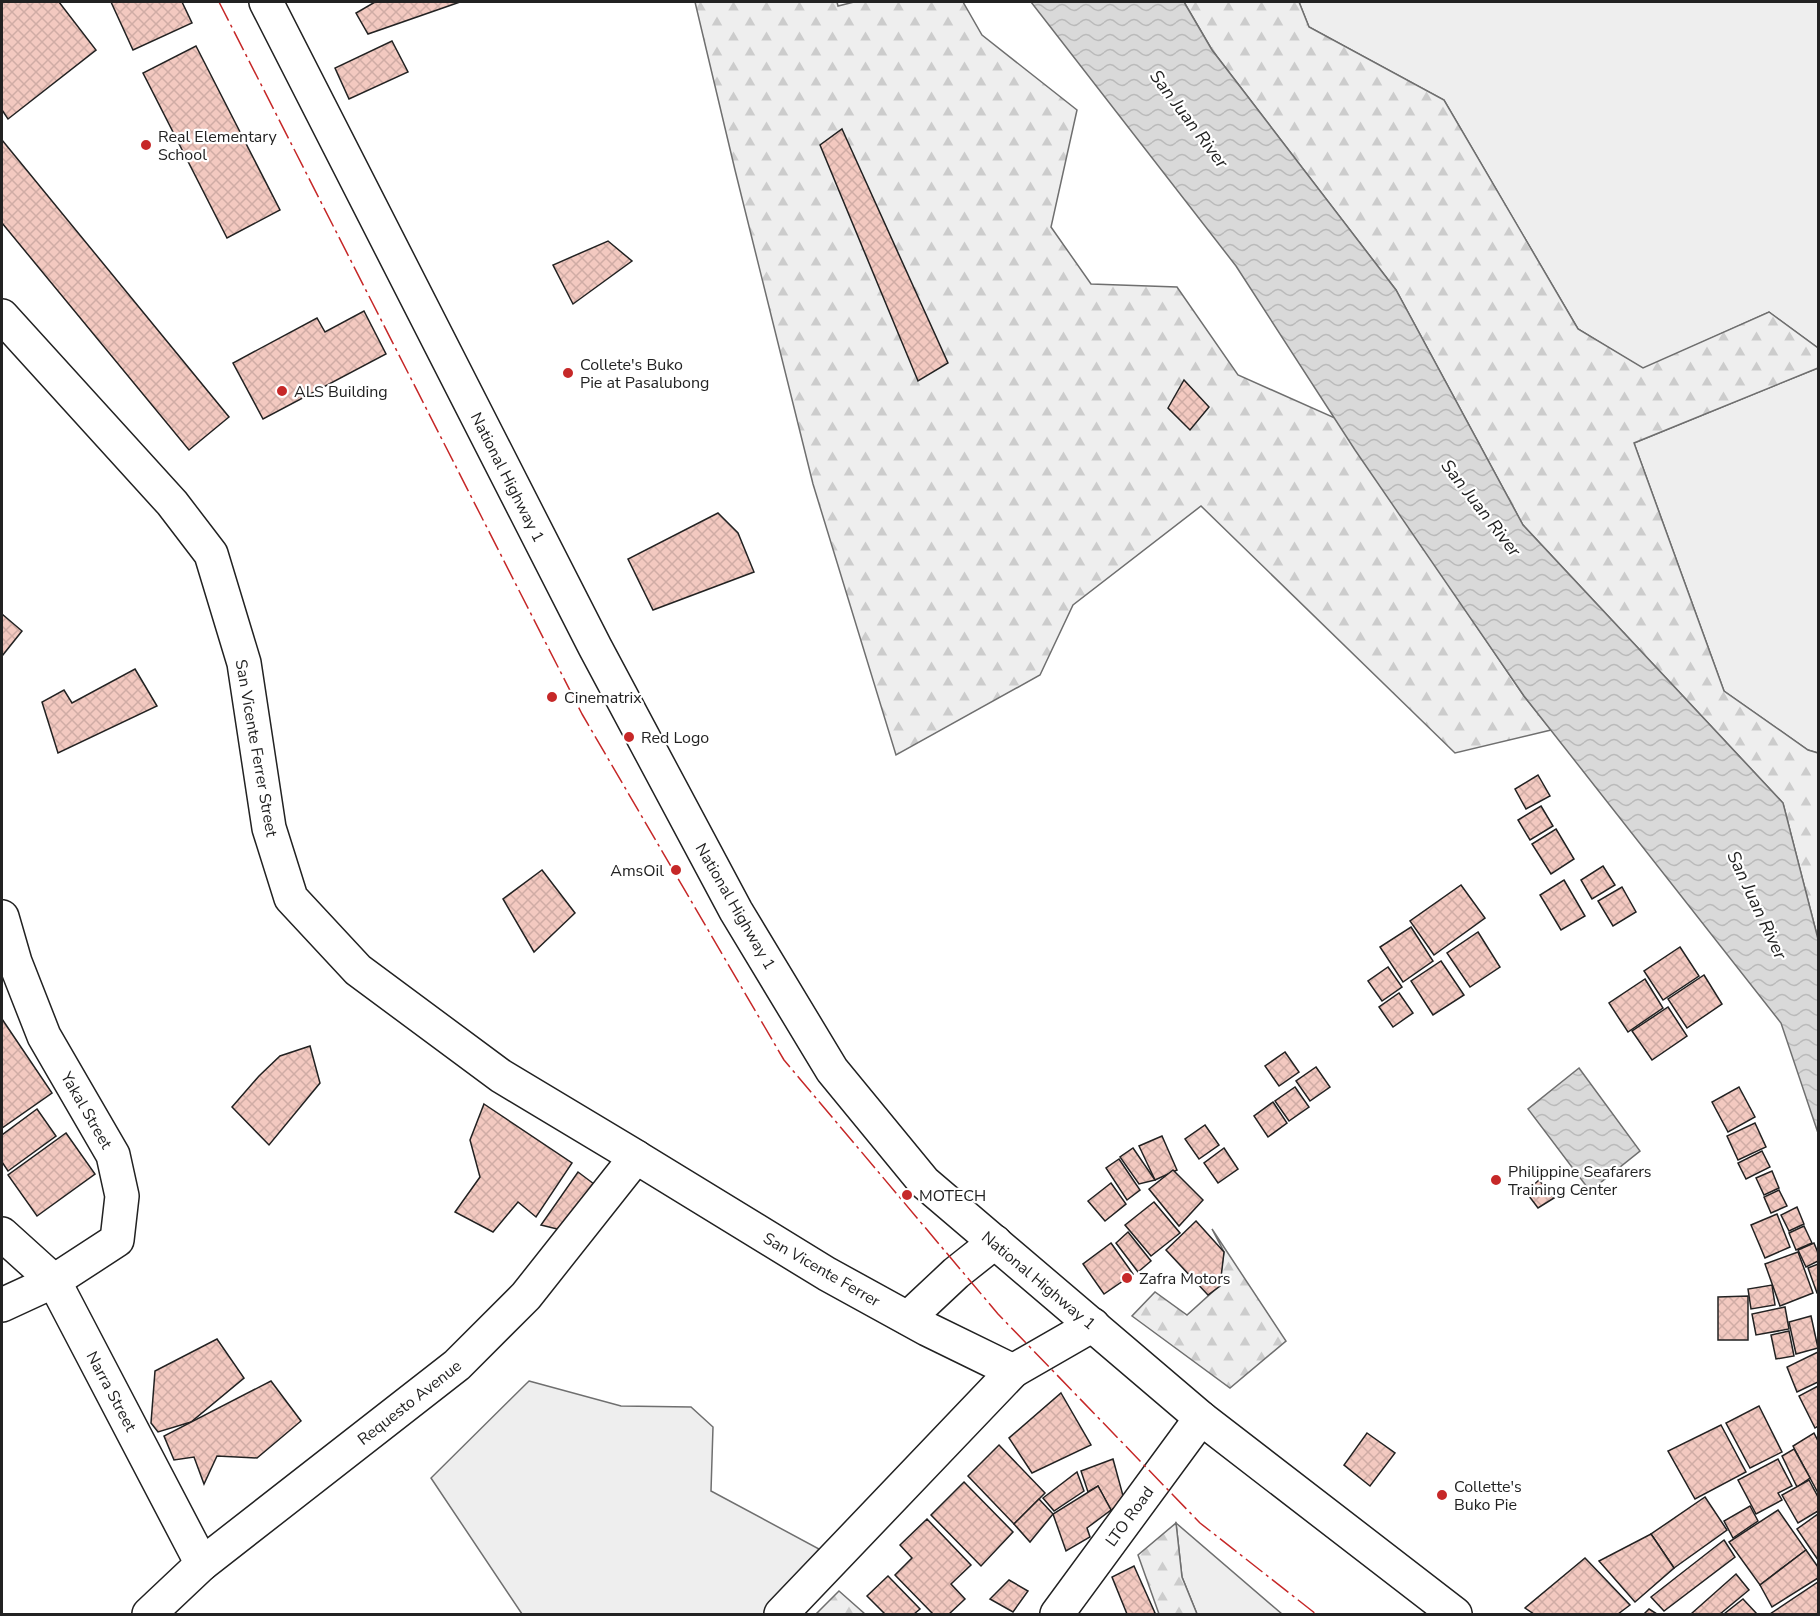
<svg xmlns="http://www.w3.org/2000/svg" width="1820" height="1616" viewBox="0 0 1820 1616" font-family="'Nunito Sans',sans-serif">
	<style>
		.grass { fill: #eee; stroke: #6f6f6f; stroke-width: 1.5 }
		.forest { fill: url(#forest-firs); stroke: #6f6f6f; stroke-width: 1.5 }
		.water { fill: url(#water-waves); stroke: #6f6f6f; stroke-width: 1.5 }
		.building { fill: url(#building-cross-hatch); stroke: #222; stroke-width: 1.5 }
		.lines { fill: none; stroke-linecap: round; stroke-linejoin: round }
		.minor-casing { stroke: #222; stroke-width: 36 }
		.major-casing { stroke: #222; stroke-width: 36 }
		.highway-casing { stroke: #222; stroke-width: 36 }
		.minor { stroke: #fff; stroke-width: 33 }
		.major { stroke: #fff; stroke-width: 33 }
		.highway { stroke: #fff; stroke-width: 33 }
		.power { stroke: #c62828; stroke-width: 1.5; stroke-dasharray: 21 4.5 3 4.5; stroke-linecap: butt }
		.poi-dot { fill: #c62828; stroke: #fff; stroke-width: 2 }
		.labels { text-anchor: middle; stroke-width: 4.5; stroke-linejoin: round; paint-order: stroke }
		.poi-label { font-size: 16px; fill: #222; stroke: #fff; text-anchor: start }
		.street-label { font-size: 16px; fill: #222; stroke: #fff }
		.water-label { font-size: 18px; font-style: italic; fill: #222; stroke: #fff }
	</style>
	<defs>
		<pattern id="forest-firs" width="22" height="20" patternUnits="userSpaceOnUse" patternTransform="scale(1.5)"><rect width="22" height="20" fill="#eee"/><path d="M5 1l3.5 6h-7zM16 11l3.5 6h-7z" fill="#ccc"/></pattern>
		<pattern id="water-waves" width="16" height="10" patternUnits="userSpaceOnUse" patternTransform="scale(1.5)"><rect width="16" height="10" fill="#d9d9d9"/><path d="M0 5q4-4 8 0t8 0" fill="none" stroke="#bababa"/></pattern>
		<pattern id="building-cross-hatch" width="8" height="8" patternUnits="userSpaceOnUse" patternTransform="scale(1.5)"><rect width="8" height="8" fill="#f3c9c0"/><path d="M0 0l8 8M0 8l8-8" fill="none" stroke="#d0aca5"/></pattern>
	</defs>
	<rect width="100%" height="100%" fill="#fff"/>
	<g class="grass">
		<path d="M1299,2H1818V348L1769,312L1643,369L1578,329L1444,100L1309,27Z"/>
		<path d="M1818,368V753L1808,750L1724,691L1634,443Z"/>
		<path d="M529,1381L621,1406L691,1407L713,1427L711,1491L819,1549L771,1614H522L431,1478Z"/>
		<path d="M1176,1523L1282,1614H1197L1182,1577Z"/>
	</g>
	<g class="forest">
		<path d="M695,2H837L838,6L854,2H963L982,35L1077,110L1051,227L1091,284L1177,287L1238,375L1335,418L1524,696L1551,730L1455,753L1201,506L1073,605L1040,675L896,755L813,484L735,170Z"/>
		<path d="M1184,2H1299L1309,27L1444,100L1578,329L1643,368L1769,312L1818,348V368L1634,443L1724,691L1808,750L1818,753V939L1783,803L1523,525L1396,290L1212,50Z"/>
		<path d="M1212,1229L1286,1341L1230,1388L1132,1316L1155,1292L1187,1315L1219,1286L1224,1252Z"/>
		<path d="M1176,1523L1182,1577L1197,1614H1159L1138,1555Z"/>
		<path d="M839,1591L865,1614H816Z"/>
	</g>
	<g class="water">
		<path d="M1031,2H1184L1212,50L1396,290L1523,525L1783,803L1818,939V1133L1781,1023L1524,696L1355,450L1236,266Z"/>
		<path d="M1579,1068L1640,1151L1590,1191L1528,1109Z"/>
	</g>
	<g class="building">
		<path d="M2,2H59L96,50L8,119L2,110Z"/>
		<path d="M111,2H182L192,23L133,50Z"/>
		<path d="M375,2H460L368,34L356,13Z"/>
		<path d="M392,41L408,72L349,99L335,68Z"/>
		<path d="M196,46L280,210L227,238L143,73Z"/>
		<path d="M842,129L948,363L918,381L820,145Z"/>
		<path d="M2,140L229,417L189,450L2,223Z"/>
		<path d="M608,241L632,261L573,304L553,265Z"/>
		<path d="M364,311L386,354L263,419L233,363L317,318L325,332Z"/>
		<path d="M1184,380L1209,407L1190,430L1168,408Z"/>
		<path d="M718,513L738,533L754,572L653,610L628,559Z"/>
		<path d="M2,614L22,631L2,656Z"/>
		<path d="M135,669L157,706L58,753L42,702L64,690L72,703Z"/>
		<path d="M1538,775L1550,796L1526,809L1515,789Z"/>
		<path d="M1541,806L1553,826L1530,840L1518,820Z"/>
		<path d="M1556,829L1574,859L1551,874L1532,844Z"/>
		<path d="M1603,866L1615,885L1592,899L1581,880Z"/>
		<path d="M542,870L575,913L534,952L503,899Z"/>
		<path d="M1564,880L1585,916L1561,930L1540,895Z"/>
		<path d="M1461,885L1485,918L1434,955L1410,921Z"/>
		<path d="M1622,887L1636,912L1613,926L1598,901Z"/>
		<path d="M1411,927L1433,961L1403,982L1380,947Z"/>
		<path d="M1478,932L1500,967L1470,987L1447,953Z"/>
		<path d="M1680,947L1699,976L1663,1000L1644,971Z"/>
		<path d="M1441,961L1464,995L1433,1015L1411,981Z"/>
		<path d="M1388,967L1402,987L1382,1001L1368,981Z"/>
		<path d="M1704,975L1722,1004L1687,1028L1668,999Z"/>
		<path d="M1645,979L1663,1008L1628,1032L1609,1003Z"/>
		<path d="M1399,993L1413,1013L1393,1027L1379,1007Z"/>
		<path d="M1668,1007L1687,1036L1652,1060L1632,1031Z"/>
		<path d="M2,1019L52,1093L2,1128Z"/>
		<path d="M310,1046L320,1083L269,1145L232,1107L259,1076L280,1056Z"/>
		<path d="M1285,1052L1299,1072L1279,1086L1265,1066Z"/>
		<path d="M1316,1067L1330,1087L1310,1101L1296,1081Z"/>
		<path d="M1295,1087L1309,1107L1289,1121L1275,1101Z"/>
		<path d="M1739,1087L1755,1117L1728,1132L1712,1102Z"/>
		<path d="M1273,1102L1287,1123L1268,1137L1254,1116Z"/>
		<path d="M484,1104L572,1163L536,1217L518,1202L493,1232L455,1212L480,1177L470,1140Z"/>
		<path d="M37,1109L56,1136L8,1171L2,1162V1135Z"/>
		<path d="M1755,1123L1766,1147L1738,1160L1727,1136Z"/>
		<path d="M1205,1125L1219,1145L1199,1159L1185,1139Z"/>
		<path d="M66,1133L95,1174L37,1216L8,1175Z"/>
		<path d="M1162,1136L1177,1170L1155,1180L1139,1146Z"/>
		<path d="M1133,1148L1155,1180L1139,1184L1120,1157Z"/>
		<path d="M1224,1148L1238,1169L1218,1183L1204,1163Z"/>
		<path d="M1762,1151L1770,1167L1746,1179L1738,1163Z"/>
		<path d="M1119,1159L1140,1190L1127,1200L1106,1168Z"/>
		<path d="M1173,1170L1203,1200L1179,1226L1149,1189Z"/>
		<path d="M1772,1171L1779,1188L1764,1195L1756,1178Z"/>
		<path d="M578,1172L602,1190L565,1231L541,1225Z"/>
		<path d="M1539,1180L1554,1198L1538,1208L1526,1192Z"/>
		<path d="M1111,1183L1126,1204L1105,1221L1088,1201Z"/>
		<path d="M1779,1190L1787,1206L1771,1213L1764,1197Z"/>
		<path d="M1154,1202L1180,1233L1151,1256L1125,1225Z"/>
		<path d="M1797,1207L1804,1224L1789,1231L1781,1215Z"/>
		<path d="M1777,1214L1790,1247L1765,1258L1751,1225Z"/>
		<path d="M1196,1221L1224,1252L1220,1286L1208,1295L1166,1250Z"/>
		<path d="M1804,1226L1812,1243L1796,1250L1789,1233Z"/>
		<path d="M1128,1232L1151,1261L1138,1272L1116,1243Z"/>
		<path d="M1111,1243L1133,1274L1104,1294L1083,1264Z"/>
		<path d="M1814,1243L1818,1253V1261L1806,1267L1798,1250Z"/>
		<path d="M1798,1252L1813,1293L1780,1306L1765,1264Z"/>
		<path d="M1818,1264V1293H1817L1808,1268Z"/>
		<path d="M1772,1285L1775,1305L1751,1309L1748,1289Z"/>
		<path d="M1748,1296V1340H1718V1297Z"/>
		<path d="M1785,1307L1789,1329L1756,1335L1752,1314Z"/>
		<path d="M1811,1316L1818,1348L1796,1354L1789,1322Z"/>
		<path d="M1789,1331L1794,1356L1776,1359L1771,1335Z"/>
		<path d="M217,1339L244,1378L191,1422L158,1432L151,1423L155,1371Z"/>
		<path d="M1818,1352V1382L1797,1392L1787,1367Z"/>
		<path d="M271,1381L301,1421L257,1458L217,1456L204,1484L194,1457L174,1460L164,1436Z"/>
		<path d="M1818,1386V1426L1815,1428L1799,1396Z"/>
		<path d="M1061,1393L1091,1445L1032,1473L1009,1438Z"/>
		<path d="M1759,1406L1782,1452L1750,1468L1726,1423Z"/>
		<path d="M1721,1425L1746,1472L1695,1499L1668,1451Z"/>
		<path d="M1367,1433L1395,1453L1370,1486L1344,1465Z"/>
		<path d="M1814,1433L1818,1441V1493L1793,1446Z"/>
		<path d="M999,1445L1045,1493L1014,1524L968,1476Z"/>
		<path d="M1794,1449L1810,1478L1797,1487L1782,1456Z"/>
		<path d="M1113,1459L1125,1503L1111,1510L1098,1486L1088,1492L1081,1471Z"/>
		<path d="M1778,1459L1792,1486L1778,1493L1782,1500L1756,1514L1738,1480Z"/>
		<path d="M1077,1472L1084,1491L1054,1511L1043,1498Z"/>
		<path d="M1809,1480L1818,1497V1511L1798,1523L1782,1495Z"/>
		<path d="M964,1482L1013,1532L981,1566L931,1515Z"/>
		<path d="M1098,1486L1111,1510L1087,1528L1090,1537L1066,1551L1053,1514Z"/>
		<path d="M1705,1497L1727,1530L1674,1568L1651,1534Z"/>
		<path d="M1039,1499L1053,1514L1030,1542L1014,1524Z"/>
		<path d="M1750,1506L1758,1521L1733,1538L1724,1521Z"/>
		<path d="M1778,1510L1806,1550L1760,1585L1729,1542Z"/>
		<path d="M1818,1514V1560L1797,1529Z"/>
		<path d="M927,1519L971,1565L951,1584L965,1599L949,1614H933L895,1575L912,1558L900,1545Z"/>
		<path d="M1651,1534L1674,1568L1635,1602L1599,1561Z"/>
		<path d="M1724,1540L1735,1557L1664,1611L1651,1597Z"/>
		<path d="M1806,1550L1818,1567V1578L1772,1607L1760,1585Z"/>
		<path d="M1585,1558L1630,1605L1618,1614H1534L1525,1608Z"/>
		<path d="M1134,1566L1155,1613L1153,1614H1127L1112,1577Z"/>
		<path d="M1736,1574L1749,1590L1720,1614H1691Z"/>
		<path d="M888,1576L920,1609L914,1614H885L867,1596Z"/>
		<path d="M1009,1580L1028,1591L1013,1612L990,1599Z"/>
		<path d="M1818,1582V1614H1770Z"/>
		<path d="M1743,1599L1757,1614H1724Z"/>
		<path d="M1649,1609L1657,1614H1644Z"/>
	</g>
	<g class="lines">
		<g class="minor-casing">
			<g id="minor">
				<path d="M2,316L172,503L211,554L244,663L269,828L291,898L358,970L501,1076L636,1157"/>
				<path d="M2,917L15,962L44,1036L113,1155L122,1196L117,1240L54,1281L2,1305"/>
				<path d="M2,1234L54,1281L202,1564"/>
				<path d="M781,1614L1013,1371"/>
				<path d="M1057,1614L1201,1418"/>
			</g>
		</g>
		<g class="major-casing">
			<path id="major" d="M149,1614L202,1564L457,1365L526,1296L636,1157L827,1274L927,1329L1013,1371L1093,1325"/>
		</g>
		<g class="highway-casing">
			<g id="highway">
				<path d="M266,2L595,647L736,911L832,1070L924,1182L1201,1418L1455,1614"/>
				<path d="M908,1318L956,1273L995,1242"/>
			</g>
		</g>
		<use href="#minor" class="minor"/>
		<use href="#major" class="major"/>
		<use href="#highway" class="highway"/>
		<path class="power" d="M219,2L582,714L784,1060L998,1314L1200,1523L1316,1614"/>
	</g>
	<g class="poi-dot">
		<circle cx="146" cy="145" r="6"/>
		<circle cx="568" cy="373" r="6"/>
		<circle cx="282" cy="391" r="6"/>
		<circle cx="552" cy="697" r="6"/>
		<circle cx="629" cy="737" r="6"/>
		<circle cx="676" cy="870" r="6"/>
		<circle cx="1496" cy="1180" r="6"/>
		<circle cx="907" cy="1195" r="6"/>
		<circle cx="1127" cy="1278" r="6"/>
		<circle cx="1442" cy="1495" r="6"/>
	</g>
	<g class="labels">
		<g class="poi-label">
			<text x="158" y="142">Real Elementary<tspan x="158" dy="18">School</tspan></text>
			<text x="580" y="370">Collete's Buko<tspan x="580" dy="18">Pie at Pasalubong</tspan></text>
			<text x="294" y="397">ALS Building</text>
			<text x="564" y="703">Cinematrix</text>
			<text x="641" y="743">Red Logo</text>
			<text x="664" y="876" text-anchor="end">AmsOil</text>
			<text x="1508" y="1177">Philippine Seafarers<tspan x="1508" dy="18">Training Center</tspan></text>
			<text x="919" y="1201">MOTECH</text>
			<text x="1139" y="1284">Zafra Motors</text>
			<text x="1454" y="1492">Collette's<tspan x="1454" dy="18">Buko Pie</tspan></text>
		</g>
		<g class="street-label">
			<text transform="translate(508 477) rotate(63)" y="6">National Highway 1</text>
			<text transform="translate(257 748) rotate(80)" y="6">San Vicente Ferrer Street</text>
			<text transform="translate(736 906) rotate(60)" y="6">National Highway 1</text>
			<text transform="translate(87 1110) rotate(60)" y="6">Yakal Street</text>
			<text transform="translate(822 1269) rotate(30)" y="6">San Vicente Ferrer</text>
			<text transform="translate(1039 1280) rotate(40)" y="6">National Highway 1</text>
			<text transform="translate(112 1391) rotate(62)" y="6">Narra Street</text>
			<text transform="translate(409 1402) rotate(-38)" y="6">Requesto Avenue</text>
			<text transform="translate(1129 1516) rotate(-54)" y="6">LTO Road</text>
		</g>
		<g class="water-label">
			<text transform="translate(1189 119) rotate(53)" y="6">San Juan River</text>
			<text transform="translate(1481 508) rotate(52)" y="6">San Juan River</text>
			<text transform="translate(1757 905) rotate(65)" y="6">San Juan River</text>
		</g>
	</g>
	<rect width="1820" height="1616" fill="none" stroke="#222222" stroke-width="6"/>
</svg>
